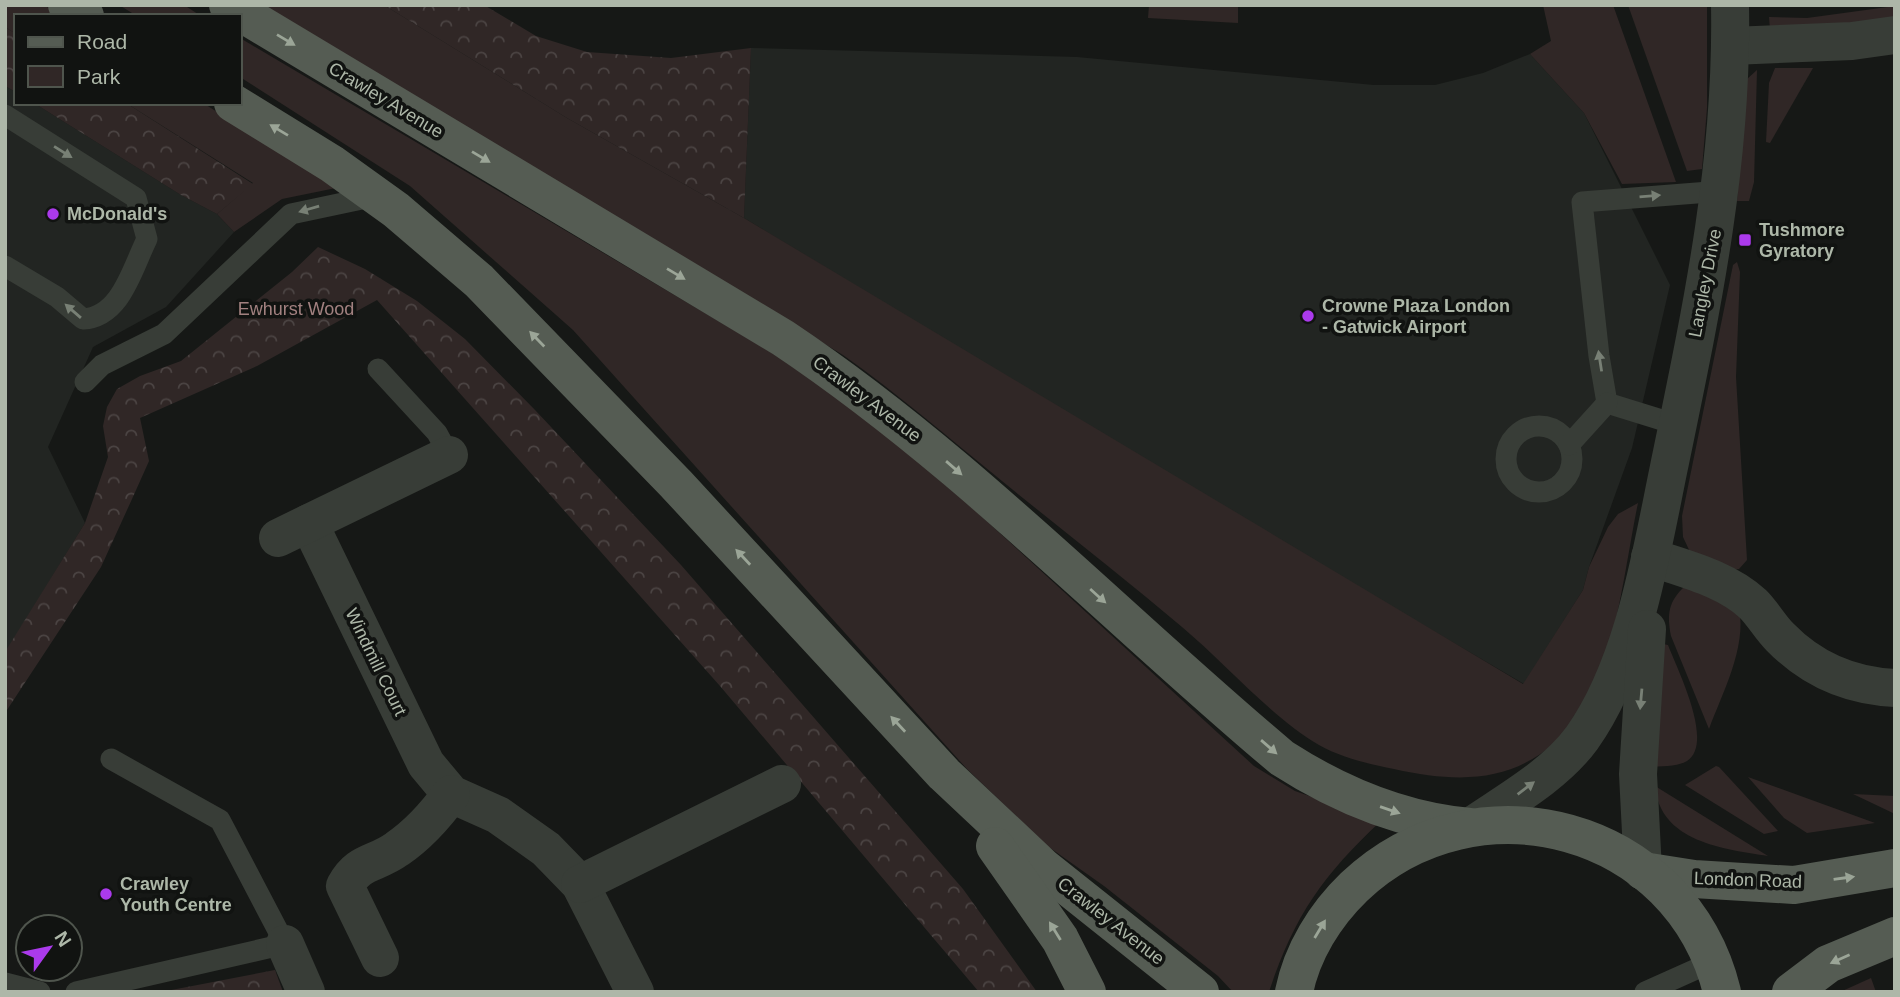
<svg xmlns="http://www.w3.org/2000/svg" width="1900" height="997" viewBox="0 0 1900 997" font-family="Helvetica,sans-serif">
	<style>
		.built { fill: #222522 }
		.green { fill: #302726 }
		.forest { fill: url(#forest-crowns) }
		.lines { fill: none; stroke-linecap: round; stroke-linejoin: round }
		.lane { stroke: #383d37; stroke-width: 21 }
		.street { stroke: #383d37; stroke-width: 38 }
		.primary { stroke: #555c53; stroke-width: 38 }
		.oneway { fill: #9ba597 }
		.oneway2 { fill: #788075 }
		.poi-dot { fill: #ab3aec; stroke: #111311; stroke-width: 2.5 }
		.labels { text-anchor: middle; stroke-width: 7; stroke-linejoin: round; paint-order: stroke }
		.street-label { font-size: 18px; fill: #adb7a8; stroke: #111311 }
		.poi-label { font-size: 18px; font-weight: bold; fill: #adb7a8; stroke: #111311; text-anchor: start }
		.park-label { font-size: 18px; fill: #a28180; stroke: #111311 }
	</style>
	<defs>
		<pattern id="forest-crowns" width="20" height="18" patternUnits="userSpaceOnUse" patternTransform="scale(1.75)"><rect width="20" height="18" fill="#302726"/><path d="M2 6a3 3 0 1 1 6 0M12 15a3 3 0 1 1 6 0" fill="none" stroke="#4b4443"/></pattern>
	</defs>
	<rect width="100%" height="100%" fill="#161816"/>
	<g class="built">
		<path d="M751,48L1077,57L1374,85H1435L1483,73L1530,54L1584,113L1670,285L1632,448L1589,567L1583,590L1524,684L1215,503L744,218Z"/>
		<path d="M5,86L16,92V103H34L181,195L217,214L234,232L166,307L93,347L48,447L85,523L5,653Z"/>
	</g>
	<g class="green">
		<path d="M5,5H44L61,16H16V34L5,27Z"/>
		<path d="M119,5H184L201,16H137Z"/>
		<path d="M262,5H384L567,118L744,218L1523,684L1583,590L1589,567L1608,527L1618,514L1638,503C1627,555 1613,671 1584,710C1533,780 1475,787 1394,769C1369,764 1342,758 1319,745C1271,717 1225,663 1182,627C1123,577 1062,530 1002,481C949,438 898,394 843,355Z"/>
		<path d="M1149,5H1238V23L1148,18Z"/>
		<path d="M1543,5H1613L1676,182L1622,184L1584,113L1530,54L1551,41Z"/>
		<path d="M1628,5H1707V108L1702,169L1687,171Z"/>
		<path d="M1895,6V23L1770,30L1769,17L1807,18Z"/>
		<path d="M240,38L769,351L862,414L979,514L1254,766L1295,791L1381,821C1323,875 1294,916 1269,992H1233L1218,976L1104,886L1046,845L967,769L573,330L410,186L240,77Z"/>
		<path d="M1775,68H1813L1770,143L1766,142L1769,83Z"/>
		<path d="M1757,70L1754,182L1749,201H1737L1746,80Z"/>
		<path d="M126,103H203L336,188L282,199L234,232L217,214L253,183Z"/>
		<path d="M1737,262L1740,272L1736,377L1747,560L1739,569L1731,570L1691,554L1683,537L1682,516L1733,265Z"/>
		<path d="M1685,586L1739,609C1747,647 1722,694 1709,729L1671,636C1667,614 1668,602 1685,586Z"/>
		<path d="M1663,644L1668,645C1677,669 1715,743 1687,761C1677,767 1661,766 1649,767Z"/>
		<path d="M1716,766L1719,767L1778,831L1764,834L1685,785Z"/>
		<path d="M1748,777L1875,823L1807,833L1784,818Z"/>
		<path d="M1655,786L1768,856C1724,849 1660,842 1655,786Z"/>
		<path d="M1853,794L1895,796V814Z"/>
		<path d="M1871,978L1876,992H1840Z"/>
	</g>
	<g class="forest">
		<path d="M384,5H484L536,36L587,52L671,58L751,48L744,218L567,118Z"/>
		<path d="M5,27L16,34V92L5,86Z"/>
		<path d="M34,103H126L253,184L217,214L181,195Z"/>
		<path d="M318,247L365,269L417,301L465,339L535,410L681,565L963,889L1037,992H979L720,686L377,300L257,366L140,418L149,461L132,499L101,567L5,713V652L85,523L108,457L103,426L107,407L117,389L140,376L181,361L292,272Z"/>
		<path d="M275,970L283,992H161Z"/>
	</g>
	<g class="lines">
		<g class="lane">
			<path d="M5,115L136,198L147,239C132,269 121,317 83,319L57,297L5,266"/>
			<path d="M378,369L437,433L449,455"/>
			<path d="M85,382L102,365L164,334L291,214L376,196"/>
			<path d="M1678,425L1607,403L1599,356L1582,202L1722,191"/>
			<circle cx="1539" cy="459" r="33"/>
			<path d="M1569,445L1607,403"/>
			<path d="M5,983L40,992"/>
			<path d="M76,992L285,944L220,820L111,759"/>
			<path d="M1645,992L1712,962"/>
		</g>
		<g class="street">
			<path d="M1731,46L1852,41L1895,35"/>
			<path d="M309,523L426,764L451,794L498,815L546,849L580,884L635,992"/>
			<path d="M278,538L449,455"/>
			<path d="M1650,557C1684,569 1725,578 1753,604C1763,614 1770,627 1780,637C1812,670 1850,686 1895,688"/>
			<path d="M1470,827C1508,801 1555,775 1582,738C1634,665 1651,554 1669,467C1701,312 1733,164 1730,5"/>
			<path d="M1643,871L1638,774L1647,629"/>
			<path d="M580,884L782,784"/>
			<path d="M285,944L306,992"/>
			<path d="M380,958L345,886C359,860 375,865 397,849C419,834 435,816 451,794"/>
		</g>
		<g class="primary">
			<path d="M67,5L85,16"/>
			<path d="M228,5L783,338C964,459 1115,618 1282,758C1338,794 1403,821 1470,827"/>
			<path d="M233,103L332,164L396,210L479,281L676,484L944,774L1043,867L1200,992"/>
			<path d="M995,846L1060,939L1087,992"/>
			<path d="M1643,871L1694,879L1794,885L1895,868"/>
			<path d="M1294,992C1302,952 1325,915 1354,887C1476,771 1681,825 1722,992"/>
			<path d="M1791,992L1828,964L1895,936"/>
		</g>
	</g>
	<defs><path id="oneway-solid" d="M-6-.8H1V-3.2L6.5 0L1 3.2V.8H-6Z" transform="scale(1.75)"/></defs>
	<g class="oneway">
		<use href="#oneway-solid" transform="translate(286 40) rotate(31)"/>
		<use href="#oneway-solid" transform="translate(279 130) rotate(-149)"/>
		<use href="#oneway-solid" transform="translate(481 157) rotate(31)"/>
		<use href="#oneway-solid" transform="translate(676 274) rotate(31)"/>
		<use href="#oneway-solid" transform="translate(537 339) rotate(-134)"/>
		<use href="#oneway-solid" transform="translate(954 468) rotate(41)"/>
		<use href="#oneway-solid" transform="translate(743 557) rotate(-133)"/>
		<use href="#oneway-solid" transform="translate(1098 596) rotate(42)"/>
		<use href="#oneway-solid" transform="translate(898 724) rotate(-133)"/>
		<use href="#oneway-solid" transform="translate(1269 747) rotate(41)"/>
		<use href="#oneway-solid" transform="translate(1390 810) rotate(19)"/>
		<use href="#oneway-solid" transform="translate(1844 878) rotate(-8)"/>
		<use href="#oneway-solid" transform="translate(1320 929) rotate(-59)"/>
		<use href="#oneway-solid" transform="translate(1055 931) rotate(-122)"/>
		<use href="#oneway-solid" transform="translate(1840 959) rotate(156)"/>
	</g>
	<g class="oneway2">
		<use href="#oneway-solid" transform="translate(63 152) rotate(32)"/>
		<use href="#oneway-solid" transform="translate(1650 196) rotate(-5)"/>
		<use href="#oneway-solid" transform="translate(309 209) rotate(164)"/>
		<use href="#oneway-solid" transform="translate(73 311) rotate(-139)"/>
		<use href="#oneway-solid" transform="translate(1600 361) rotate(-99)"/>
		<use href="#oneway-solid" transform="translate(1641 699) rotate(95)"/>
		<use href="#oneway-solid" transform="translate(1526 788) rotate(-37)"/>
	</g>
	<g class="poi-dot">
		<circle cx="53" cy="214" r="7"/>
		<rect x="1738" y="233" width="14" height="14" rx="3.5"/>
		<circle cx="1308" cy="316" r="7"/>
		<circle cx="106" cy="894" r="7"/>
	</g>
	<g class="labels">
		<g class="street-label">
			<text transform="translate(386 100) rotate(31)" y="6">Crawley Avenue</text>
			<text transform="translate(1705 283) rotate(-79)" y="6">Langley Drive</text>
			<text transform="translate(867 399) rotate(37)" y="6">Crawley Avenue</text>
			<text transform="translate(376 662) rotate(64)" y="6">Windmill Court</text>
			<text transform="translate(1748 880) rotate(2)" y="6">London Road</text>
			<text transform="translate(1111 921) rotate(38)" y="6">Crawley Avenue</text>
		</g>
		<g class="poi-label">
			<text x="67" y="220">McDonald's</text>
			<text x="1759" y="236">Tushmore<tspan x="1759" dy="21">Gyratory</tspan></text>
			<text x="1322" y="312">Crowne Plaza London<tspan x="1322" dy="21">- Gatwick Airport</tspan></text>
			<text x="120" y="890">Crawley<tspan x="120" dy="21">Youth Centre</tspan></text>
		</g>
		<g class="park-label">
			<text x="296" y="315">Ewhurst Wood</text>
		</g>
	</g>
	<rect width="1900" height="997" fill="none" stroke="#adb7a8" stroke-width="14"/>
	<rect x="14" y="14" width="228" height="91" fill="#111311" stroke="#4f554d" stroke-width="2"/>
	<rect x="28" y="37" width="35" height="10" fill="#555c53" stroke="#4f554d" stroke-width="2"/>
	<text x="77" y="49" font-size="21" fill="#adb7a8">Road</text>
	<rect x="28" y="66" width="35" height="21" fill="#302726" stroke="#4f554d" stroke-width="2"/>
	<text x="77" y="84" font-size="21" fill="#adb7a8">Park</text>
	<g transform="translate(49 948) rotate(57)"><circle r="33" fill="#111311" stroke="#4f554d" stroke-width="2"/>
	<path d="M0-5L12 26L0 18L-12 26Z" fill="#ab3aec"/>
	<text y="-10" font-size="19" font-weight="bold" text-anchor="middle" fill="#adb7a8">N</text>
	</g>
</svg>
